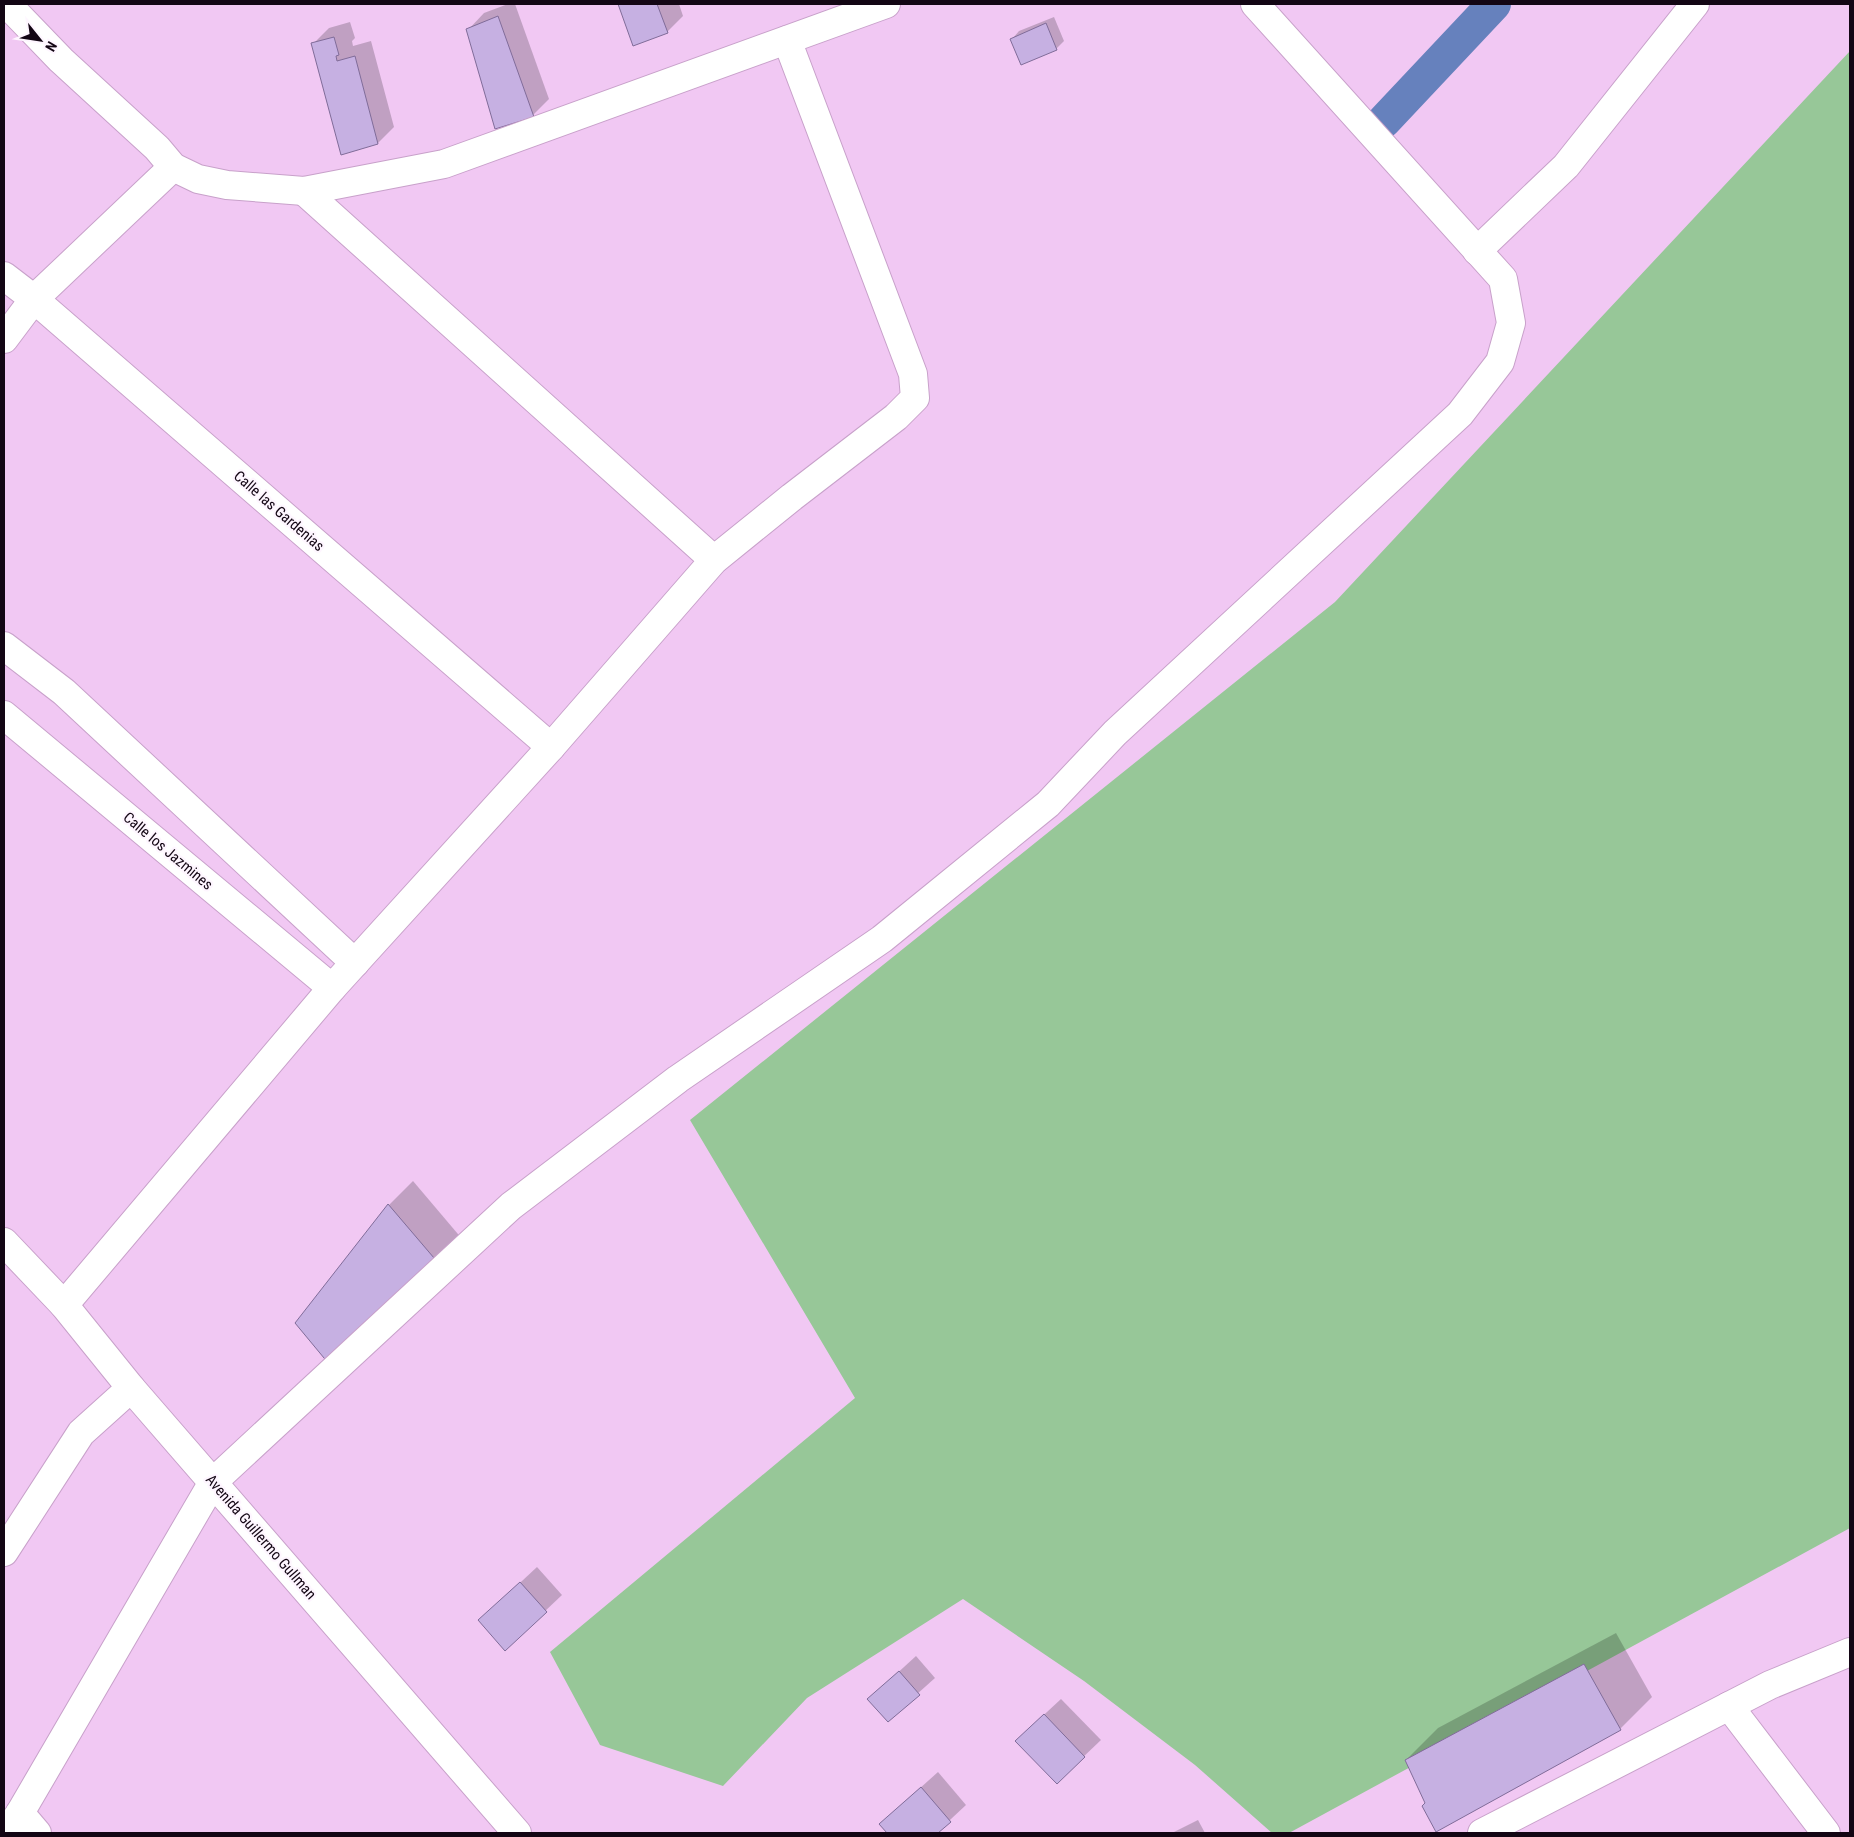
<svg xmlns="http://www.w3.org/2000/svg" width="1854" height="1837" viewBox="0 0 1854 1837" font-family="'Roboto Condensed',sans-serif">
	<style>
		.green { fill: #97c798 }
		.shadow { fill: #0003 }
		.lines { fill: none; stroke-linecap: round; stroke-linejoin: round }
		.canal { stroke: #6681bd; stroke-width: 34 }
		.building { fill: #c6b0e2; stroke: #806c99 }
		.minor-casing { stroke: #c8a1ca; stroke-width: 30 }
		.major-casing { stroke: #c8a1ca; stroke-width: 30 }
		.minor { stroke: #fff; stroke-width: 28 }
		.major { stroke: #fff; stroke-width: 28 }
		.labels { text-anchor: middle; stroke-width: 4.5; stroke-linejoin: round; paint-order: stroke }
		.street-label { font-size: 15px; fill: #130614; stroke: #fef6ff }
	</style>
	<rect width="100%" height="100%" fill="#f1c8f3"/>
	<path class="green" d="M1850,51V1528L1289,1833H1272L1195,1765L1084,1681L963,1599L807,1698L723,1786L600,1745L550,1652L855,1398L690,1120L1335,602Z"/>
	<g class="shadow">
		<path d="M508,4H515L549,99L533,115L468,30L484,13Z"/>
		<path d="M619,4H679L683,16L667,32L634,44Z"/>
		<path d="M1054,17L1064,41L1056,49L1012,39L1019,31Z"/>
		<path d="M350,22L355,38L352,41L353,46L371,41L394,127L378,143L342,153L313,44L329,28Z"/>
		<path d="M413,1181L463,1240L439,1265L296,1323L389,1205Z"/>
		<path d="M537,1567L562,1595L505,1649L496,1605Z"/>
		<path d="M1616,1633L1652,1697L1620,1729L1426,1803L1406,1760L1438,1728Z"/>
		<path d="M916,1656L935,1678L888,1720L869,1699Z"/>
		<path d="M1061,1699L1101,1740L1057,1782L1033,1725Z"/>
		<path d="M938,1772L966,1805L936,1833H888L880,1824Z"/>
		<path d="M1198,1820L1205,1833H1172Z"/>
	</g>
	<g class="lines">
		<path class="canal" d="M1384,121L1494,4"/>
	</g>
	<g class="building">
		<path d="M618,4H657L668,33L633,46Z"/>
		<path d="M498,16L534,117L495,129L466,29Z"/>
		<path d="M1046,23L1057,50L1021,65L1010,39Z"/>
		<path d="M334,37L339,55L336,56L337,61L355,56L378,144L341,155L311,43Z"/>
		<path d="M388,1204L440,1265L329,1364L295,1323Z"/>
		<path d="M520,1582L547,1612L505,1651L478,1620Z"/>
		<path d="M1584,1664L1621,1730L1436,1832L1422,1806L1425,1803L1405,1760Z"/>
		<path d="M899,1671L920,1695L888,1722L867,1699Z"/>
		<path d="M1044,1714L1085,1757L1057,1784L1015,1741Z"/>
		<path d="M921,1787L951,1822L938,1833H887L879,1824Z"/>
	</g>
	<g class="lines">
		<g class="minor-casing">
			<g id="minor">
				<path d="M7,4L61,60L157,148L173,167L198,179L227,185L304,191L444,164L886,4"/>
				<path d="M304,191L714,560"/>
				<path d="M1477,251L1566,166L1695,4"/>
				<path d="M4,276L34,299L551,747"/>
				<path d="M4,339L34,299L173,167"/>
				<path d="M4,646L64,692L355,963"/>
				<path d="M4,715L332,988"/>
				<path d="M64,1305L332,988L551,747L714,560L792,497L896,417L915,398L913,374L787,40"/>
				<path d="M4,1552L81,1433L131,1388"/>
				<path d="M1729,1706L1826,1833"/>
				<path d="M20,1813L37,1833"/>
				<path d="M6,1833L20,1813L213,1482L511,1206L678,1079L882,939L1048,804L1115,733L1460,414L1500,362L1511,323L1503,279L1255,4"/>
				<path d="M1482,1833L1770,1685L1850,1652"/>
			</g>
		</g>
		<g class="major-casing">
			<path id="major" d="M4,1242L64,1305L131,1388L517,1833"/>
		</g>
		<use href="#minor" class="minor"/>
		<use href="#major" class="major"/>
	</g>
	<g class="labels">
		<g class="street-label">
			<text transform="translate(279 511) rotate(41)" y="5">Calle las Gardenias</text>
			<text transform="translate(168 851) rotate(40)" y="5">Calle los Jazmines</text>
			<text transform="translate(261 1537) rotate(49)" y="5">Avenida Guillermo Gullman</text>
		</g>
	</g>
	<rect width="1854" height="1837" fill="none" stroke="#130614" stroke-width="10"/>
	<g transform="translate(40 40) rotate(120)" stroke="#fef6ff" stroke-width="4" paint-order="stroke">
	<path d="M0-4L9 19L0 12L-9 19Z" fill="#130614"/>
	<text y="-8" font-size="14" font-weight="bold" text-anchor="middle" fill="#130614">N</text>
	</g>
</svg>
